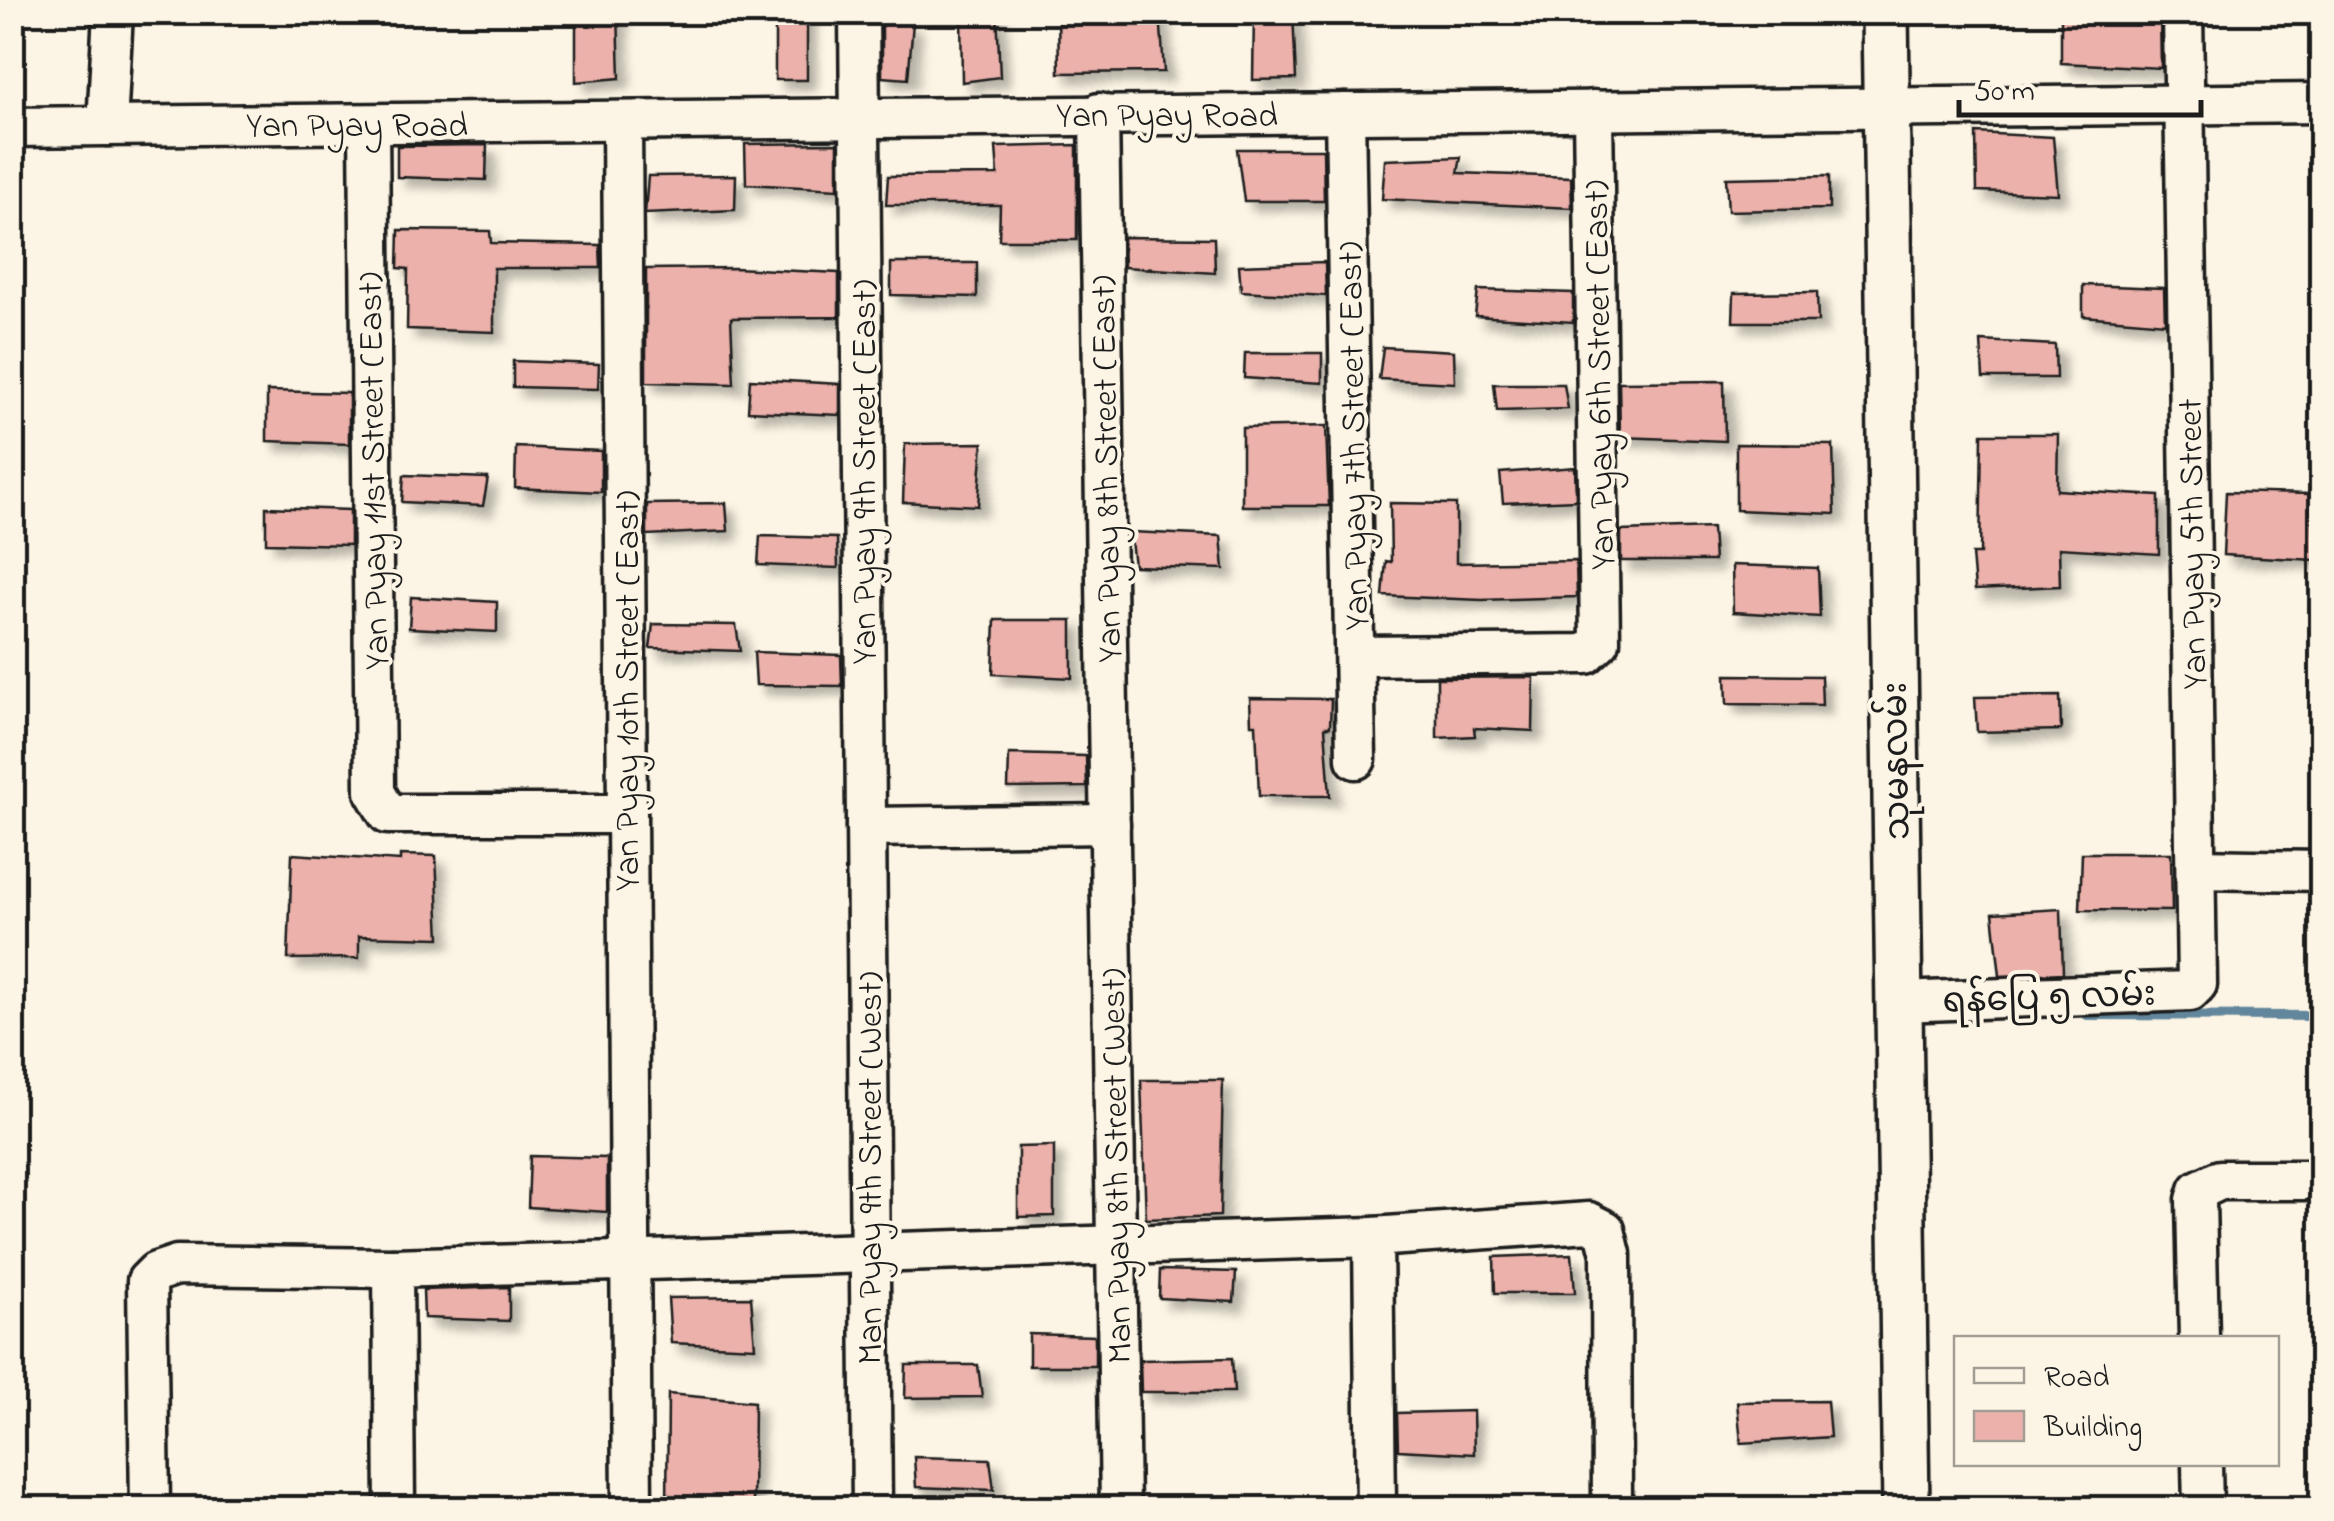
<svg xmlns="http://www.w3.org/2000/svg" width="2334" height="1521" viewBox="0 0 2334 1521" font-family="'Indie Flower','Noto Sans Myanmar',sans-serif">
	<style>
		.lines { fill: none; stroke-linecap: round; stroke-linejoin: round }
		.stream { stroke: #62869c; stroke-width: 10 }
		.building { fill: #ebb1aa; stroke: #1c1c1c; stroke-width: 2.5; filter: url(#shadow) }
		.minor-casing { stroke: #1c1c1c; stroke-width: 45 }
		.tertiary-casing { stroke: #1c1c1c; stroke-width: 52 }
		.minor { stroke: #fcf5e5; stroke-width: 38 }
		.tertiary { stroke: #fcf5e5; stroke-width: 45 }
		.labels { text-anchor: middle; stroke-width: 8; stroke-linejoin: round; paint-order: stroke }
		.street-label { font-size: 35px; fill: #1c1c1c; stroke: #fcf5e5 }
	</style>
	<defs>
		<filter id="shadow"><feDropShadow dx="9" dy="9" stdDeviation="5" flood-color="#0004"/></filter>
	</defs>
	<rect width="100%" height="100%" fill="#fcf5e5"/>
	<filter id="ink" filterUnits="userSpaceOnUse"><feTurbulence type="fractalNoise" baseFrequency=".01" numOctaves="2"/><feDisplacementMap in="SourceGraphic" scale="20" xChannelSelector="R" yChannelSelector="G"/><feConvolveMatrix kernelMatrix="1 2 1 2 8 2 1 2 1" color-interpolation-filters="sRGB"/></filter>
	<g filter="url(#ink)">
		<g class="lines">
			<path class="stream" d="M2087,1015L2322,1016"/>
		</g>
		<g class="building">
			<path d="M576,12H618L620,78L576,82Z"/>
			<rect x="775" y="12" width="32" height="68"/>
			<path d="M961,12H997L1000,77L962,82Z"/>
			<path d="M1058,12H1160L1164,72L1059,73Z"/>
			<path d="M1254,12H1293L1296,79L1253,80Z"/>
			<path d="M2061,12H2160L2161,68L2061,63Z"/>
			<path d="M913,23L908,79L882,77V24Z"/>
			<path d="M1976,133L2053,137L2058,194L1977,191Z"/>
			<path d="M838,143V189L746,184L745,144Z"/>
			<path d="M487,145L486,180L397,177V146Z"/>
			<path d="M1077,145V240H999L1000,205H886L888,176L998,175L996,147Z"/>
			<path d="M1237,149H1323L1324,201H1244Z"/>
			<path d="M1461,157L1458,173L1571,177L1572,208L1382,199L1385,160Z"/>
			<path d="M736,175L735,210L645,214L648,176Z"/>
			<path d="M1829,176V209L1728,211L1726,178Z"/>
			<path d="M399,230L490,231L491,243L600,245L601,268H494V332L407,329L408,269L398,268Z"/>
			<path d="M1123,237L1214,238L1215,273L1124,267Z"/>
			<path d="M1325,262L1326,296L1241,291L1239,265Z"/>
			<path d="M891,263H977V297L891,295Z"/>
			<path d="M734,268L839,273V317L731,318L734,384L646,382V269Z"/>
			<path d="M2083,285L2164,288L2165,323L2083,316Z"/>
			<path d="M1478,290L1573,293V322L1475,316Z"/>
			<path d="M1817,292L1818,322H1733L1734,293Z"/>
			<path d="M1981,341L2055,345L2056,378H1983Z"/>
			<path d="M1383,347L1454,351L1455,383L1379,379Z"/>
			<path d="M1245,353H1322V383L1244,378Z"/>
			<path d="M513,361L599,364L598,389L513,387Z"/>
			<path d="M750,379L840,384V415L748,411Z"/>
			<path d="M1724,381L1725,441L1620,437L1619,382Z"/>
			<path d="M1494,384H1564L1568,409L1497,411Z"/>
			<path d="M267,391L349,393V444L267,441Z"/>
			<path d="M1326,426L1329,506H1242V428Z"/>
			<path d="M1982,434H2058L2057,490L2159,496V554L2059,548L2060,586L1975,590L1972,554H1980Z"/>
			<path d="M983,443L978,506L903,502L905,444Z"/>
			<path d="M1736,444L1833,445L1835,514L1736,510Z"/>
			<path d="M516,447L601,451V492L515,488Z"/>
			<path d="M1575,467L1576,500L1503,503L1500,473Z"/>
			<path d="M404,475L488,478L483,506L402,502Z"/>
			<path d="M2226,492L2311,494L2316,560L2223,555Z"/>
			<path d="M726,503L728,531L647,535V504Z"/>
			<path d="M1390,503L1456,504V563L1576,561L1577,597L1482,600L1383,596L1386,561L1391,562Z"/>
			<path d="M266,507L350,510V545L266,543Z"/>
			<path d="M1712,528L1714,561H1621V531Z"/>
			<path d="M1130,532L1221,536L1224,569L1134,566Z"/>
			<path d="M760,536L837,538L838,568L758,565Z"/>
			<path d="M1732,565L1818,568L1820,617L1733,612Z"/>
			<path d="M411,597L497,602V632L409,628Z"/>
			<path d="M995,620H1072V678L993,674Z"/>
			<path d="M653,624L736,625L740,651L650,648Z"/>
			<path d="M754,652L841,655L842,686L756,685Z"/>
			<path d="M1726,675L1821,676L1822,705L1727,704Z"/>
			<path d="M1534,677L1533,731L1474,728L1475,736L1437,738V678Z"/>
			<path d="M2060,696L2061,730L1977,732L1975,697Z"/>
			<path d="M1250,698L1331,699L1330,727H1325L1330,796H1259L1256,724H1251Z"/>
			<path d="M1009,754L1086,756L1087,787L1008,788Z"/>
			<path d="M2082,853H2171L2172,911L2080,910Z"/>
			<path d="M292,854L400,861V855L436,856L440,938L359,936V958L288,959Z"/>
			<path d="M2061,909L2063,973L2000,976L1993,913Z"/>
			<path d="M1141,1080H1223L1220,1216L1146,1219Z"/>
			<path d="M1054,1146V1216L1018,1217V1147Z"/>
			<path d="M530,1156L607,1158V1212L528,1207Z"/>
			<path d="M1572,1254L1575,1293H1495L1494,1257Z"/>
			<path d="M1160,1270L1236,1272L1234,1302L1159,1298Z"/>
			<path d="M509,1287V1321L424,1318L423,1290Z"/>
			<path d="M751,1297L755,1347L671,1343L668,1298Z"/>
			<path d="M1029,1334L1095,1336V1366H1029Z"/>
			<path d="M1232,1358L1234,1392H1141L1140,1360Z"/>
			<path d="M906,1365H978L982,1397L905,1398Z"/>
			<path d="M668,1394L754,1402L753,1508H667Z"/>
			<path d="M1827,1401L1830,1437L1741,1443L1737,1402Z"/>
			<path d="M1473,1411L1474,1454L1398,1450L1397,1413Z"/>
			<path d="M914,1457L990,1459L994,1490L916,1487Z"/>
		</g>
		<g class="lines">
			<g class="minor-casing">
				<g id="minor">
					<path d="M859,12L872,1508"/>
					<path d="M1099,113L1120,1508"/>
					<path d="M1345,113L1356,759"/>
					<path d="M622,123L632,1508"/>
					<path d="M369,124L375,792L388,814H627"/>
					<path d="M107,126L113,12"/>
					<path d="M12,127L2322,103"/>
					<path d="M1356,656L1586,654L1600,641L1593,110"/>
					<path d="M866,827L1110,824"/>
					<path d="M2196,869L2322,871"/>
					<path d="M1899,1002L2190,991L2197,984L2183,12"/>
					<path d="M1373,1237L1376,1508"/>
					<path d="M393,1268L395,1508"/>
					<path d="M2199,1338L2196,1200L2199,1190L2220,1180H2322"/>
					<path d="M2202,1464L2203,1508"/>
					<path d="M150,1508L147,1281L156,1272L177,1265L393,1268L1373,1237L1589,1222L1605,1230L1611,1254L1612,1508"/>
				</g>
			</g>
			<g class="tertiary-casing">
				<path id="tertiary" d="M1885,12L1906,1508"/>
			</g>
			<use href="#minor" class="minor"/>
			<use href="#tertiary" class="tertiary"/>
		</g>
	</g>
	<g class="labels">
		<g class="street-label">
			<text x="1167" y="126">Yan Pyay Road</text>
			<text x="357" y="136">Yan Pyay Road</text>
			<text transform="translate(1598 375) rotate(-91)" y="12">Yan Pyay 6th Street (East)</text>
			<text transform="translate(1352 436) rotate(-91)" y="12">Yan Pyay 7th Street (East)</text>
			<text transform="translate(1105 469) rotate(-91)" y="12">Yan Pyay 8th Street (East)</text>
			<text transform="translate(372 471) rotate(-91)" y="12">Yan Pyay 11st Street (East)</text>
			<text transform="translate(863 472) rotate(-90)" y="12">Yan Pyay 9th Street (East)</text>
			<text transform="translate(2191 544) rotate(-91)" y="12">Yan Pyay 5th Street</text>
			<text transform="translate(626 691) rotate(-90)" y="12">Yan Pyay 10th Street (East)</text>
			<text transform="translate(1895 761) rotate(-91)" y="12">သုမနလမ်း</text>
			<text transform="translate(2049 996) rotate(-2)" y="12">ရန်ပြေ ၅ လမ်း</text>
			<text transform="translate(1115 1166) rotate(-91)" y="12">Man Pyay 8th Street (West)</text>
			<text transform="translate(869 1168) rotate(-90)" y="12">Man Pyay 9th Street (West)</text>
		</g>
	</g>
	<rect width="2334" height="1521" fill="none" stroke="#fcf5e5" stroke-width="50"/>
	<rect x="25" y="25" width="2284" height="1471" fill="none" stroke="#1c1c1c" stroke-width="4" filter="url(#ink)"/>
	<rect x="1954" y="1336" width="325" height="130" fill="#fcf5e5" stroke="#a29e95" stroke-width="2.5"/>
	<rect x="1974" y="1368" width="50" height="15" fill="#fcf5e5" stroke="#a29e95" stroke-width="2.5"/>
	<text x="2044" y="1386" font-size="30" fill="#1c1c1c">Road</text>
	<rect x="1974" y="1411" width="50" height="30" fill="#ebb1aa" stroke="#a29e95" stroke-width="2.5"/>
	<text x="2044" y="1436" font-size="30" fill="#1c1c1c">Building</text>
	<path d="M1959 100v15h242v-15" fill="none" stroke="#1c1c1c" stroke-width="5"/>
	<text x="1974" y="100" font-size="30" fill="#1c1c1c" stroke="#fcf5e5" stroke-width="8" paint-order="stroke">50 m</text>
</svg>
